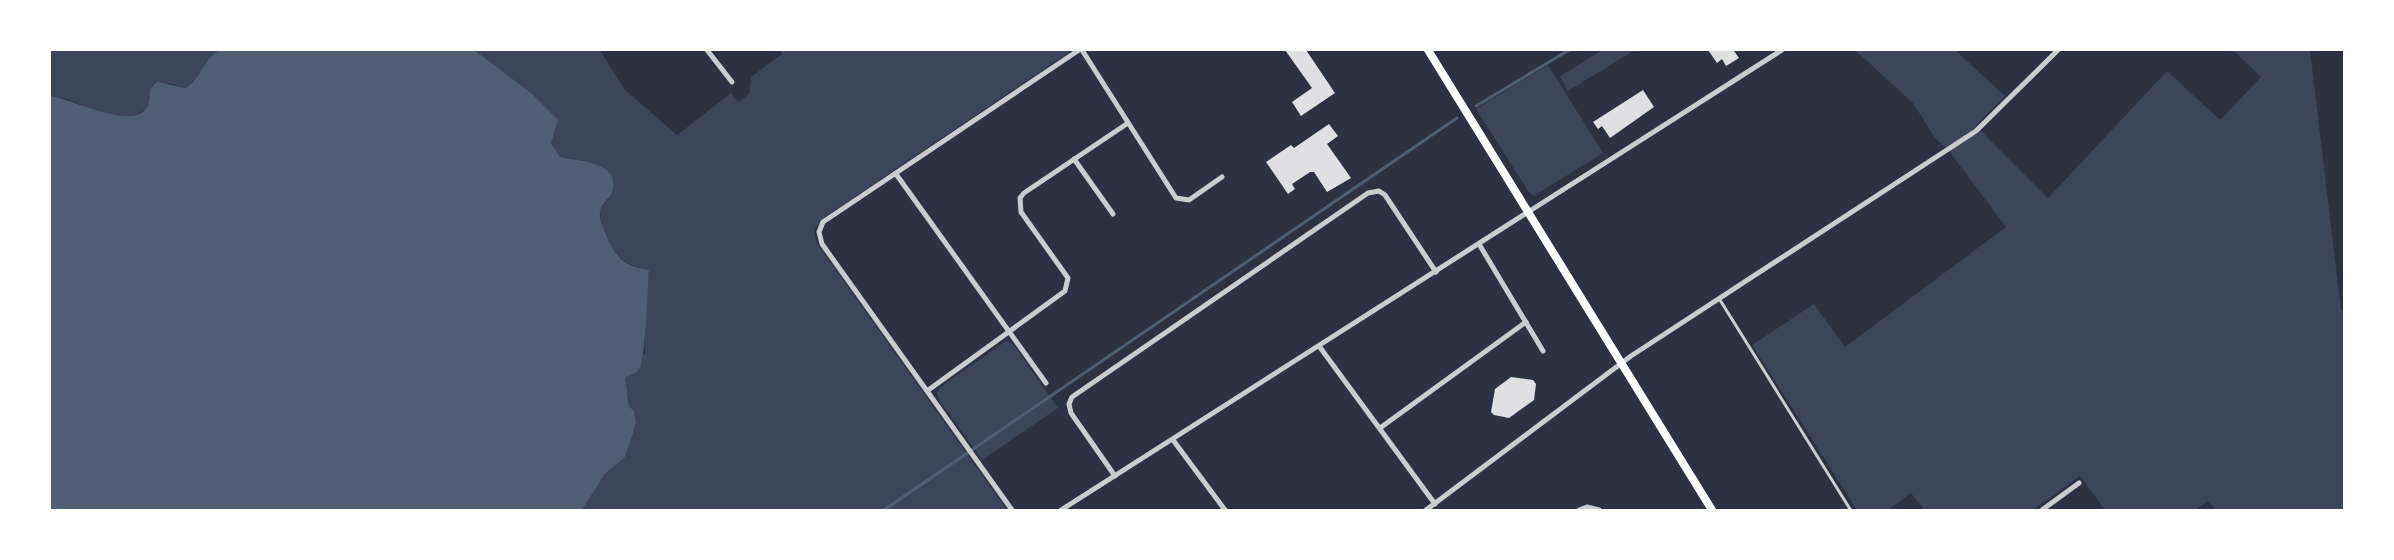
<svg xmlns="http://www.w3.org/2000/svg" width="2394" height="560" viewBox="0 0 2394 560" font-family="'IBM Plex Serif',serif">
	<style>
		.green { fill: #3c4559 }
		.water { fill: #4f5d75 }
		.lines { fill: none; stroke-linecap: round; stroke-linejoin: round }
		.stream { stroke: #4f5d75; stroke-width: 3 }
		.building { fill: #e0e0e3 }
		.service { stroke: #caccd0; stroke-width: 3 }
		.minor { stroke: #caccd0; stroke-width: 5 }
		.secondary { stroke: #fff; stroke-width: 8 }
	</style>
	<rect width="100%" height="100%" fill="#2d3142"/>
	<g class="green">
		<path d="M50,50H219C202,61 201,77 186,88L169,83L149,95V106C122,134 80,97 50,96Z"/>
		<path d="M474,50H600L624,89L677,135L731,93L738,102L749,94L751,77L782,54L780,50H1072L826,216L814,230L816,242L1007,510H582L605,474L625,457L633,433L634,411L629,406C630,396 624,390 624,381C625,372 639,360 645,353L644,333L649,271C619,265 600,241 600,210L610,197L614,181C596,158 586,162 560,157L551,143L553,131Z"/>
		<path d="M1603,50H1635L1568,91L1560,76Z"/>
		<path d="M1855,50H1955L2005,96L1976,126L2048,198L2167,71L2220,120L2261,77L2233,50H2310L2341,310H2344V510H2216L2208,501L2195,510H2105L2080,476L2033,510H1924L1911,493L1888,510H1857L1752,345L1814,304L1845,347L2006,227L1949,151L1935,138L1913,103Z"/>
		<path d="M1548,65L1603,153L1534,196L1528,191L1476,109Z"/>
		<path d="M1006,341L1013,344L1058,408L982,460L939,400L937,393L940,387Z"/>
	</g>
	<path class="water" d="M219,50H474L531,93L558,120L551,143L560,157C577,161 619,161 613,189C612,198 601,203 600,212C599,219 602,224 604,230C613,253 622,267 649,270C648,285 645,360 640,368C636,374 632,375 625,377L629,406L634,411L636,422L633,433L625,457L605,474L582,510H50V96C69,97 134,133 148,106C150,102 149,94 151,88L157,82L186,88C202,77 201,62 219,50Z"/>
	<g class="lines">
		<g class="stream">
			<path d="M1476,106L1569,50"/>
			<path d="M884,510L1457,118"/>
		</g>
	</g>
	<g class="building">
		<path d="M1285,50H1306L1335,93L1301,116L1292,102L1312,88Z"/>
		<path d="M1708,50H1737L1734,51L1739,58L1726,66L1722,59L1717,63Z"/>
		<path d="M1643,90L1654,107L1610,138L1602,126L1598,129L1593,122Z"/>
		<path d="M1329,124L1338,136L1327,144L1351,178L1327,192L1314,172H1310L1292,184L1295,189L1288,194L1266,162L1291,145L1294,148Z"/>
		<path d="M1511,377L1533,380L1536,384L1534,400L1509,418L1494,415L1491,412L1495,389Z"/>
	</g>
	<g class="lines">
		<path class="service" d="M1720,300L1850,509"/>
		<g class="minor">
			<path d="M707,50L732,82"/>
			<path d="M1082,50L1176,198L1189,200L1222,177"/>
			<path d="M1074,159L1113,214"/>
			<path d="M896,174L1046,383"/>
			<path d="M1479,244L1543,351"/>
			<path d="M1319,346L1435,504"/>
			<path d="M927,391L1065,291L1068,278L1021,212L1020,198L1024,193L1128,123"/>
			<path d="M1380,428L1526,322"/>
			<path d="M1173,440L1225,510"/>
			<path d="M1115,476L1071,413L1069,404L1072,397L1368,193L1379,191L1385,195L1436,272"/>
			<path d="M1012,510L822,244L819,232L823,222L1079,50"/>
			<path d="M1061,510L1782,50"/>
			<path d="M1426,510L1631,356L1976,131L2058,50"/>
			<path d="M1579,510L1587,507L1599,510"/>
			<path d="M2042,510L2079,483"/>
		</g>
		<path class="secondary" d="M1428,50L1712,510"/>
	</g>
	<rect width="2394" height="560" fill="none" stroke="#ffffff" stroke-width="102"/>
</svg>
